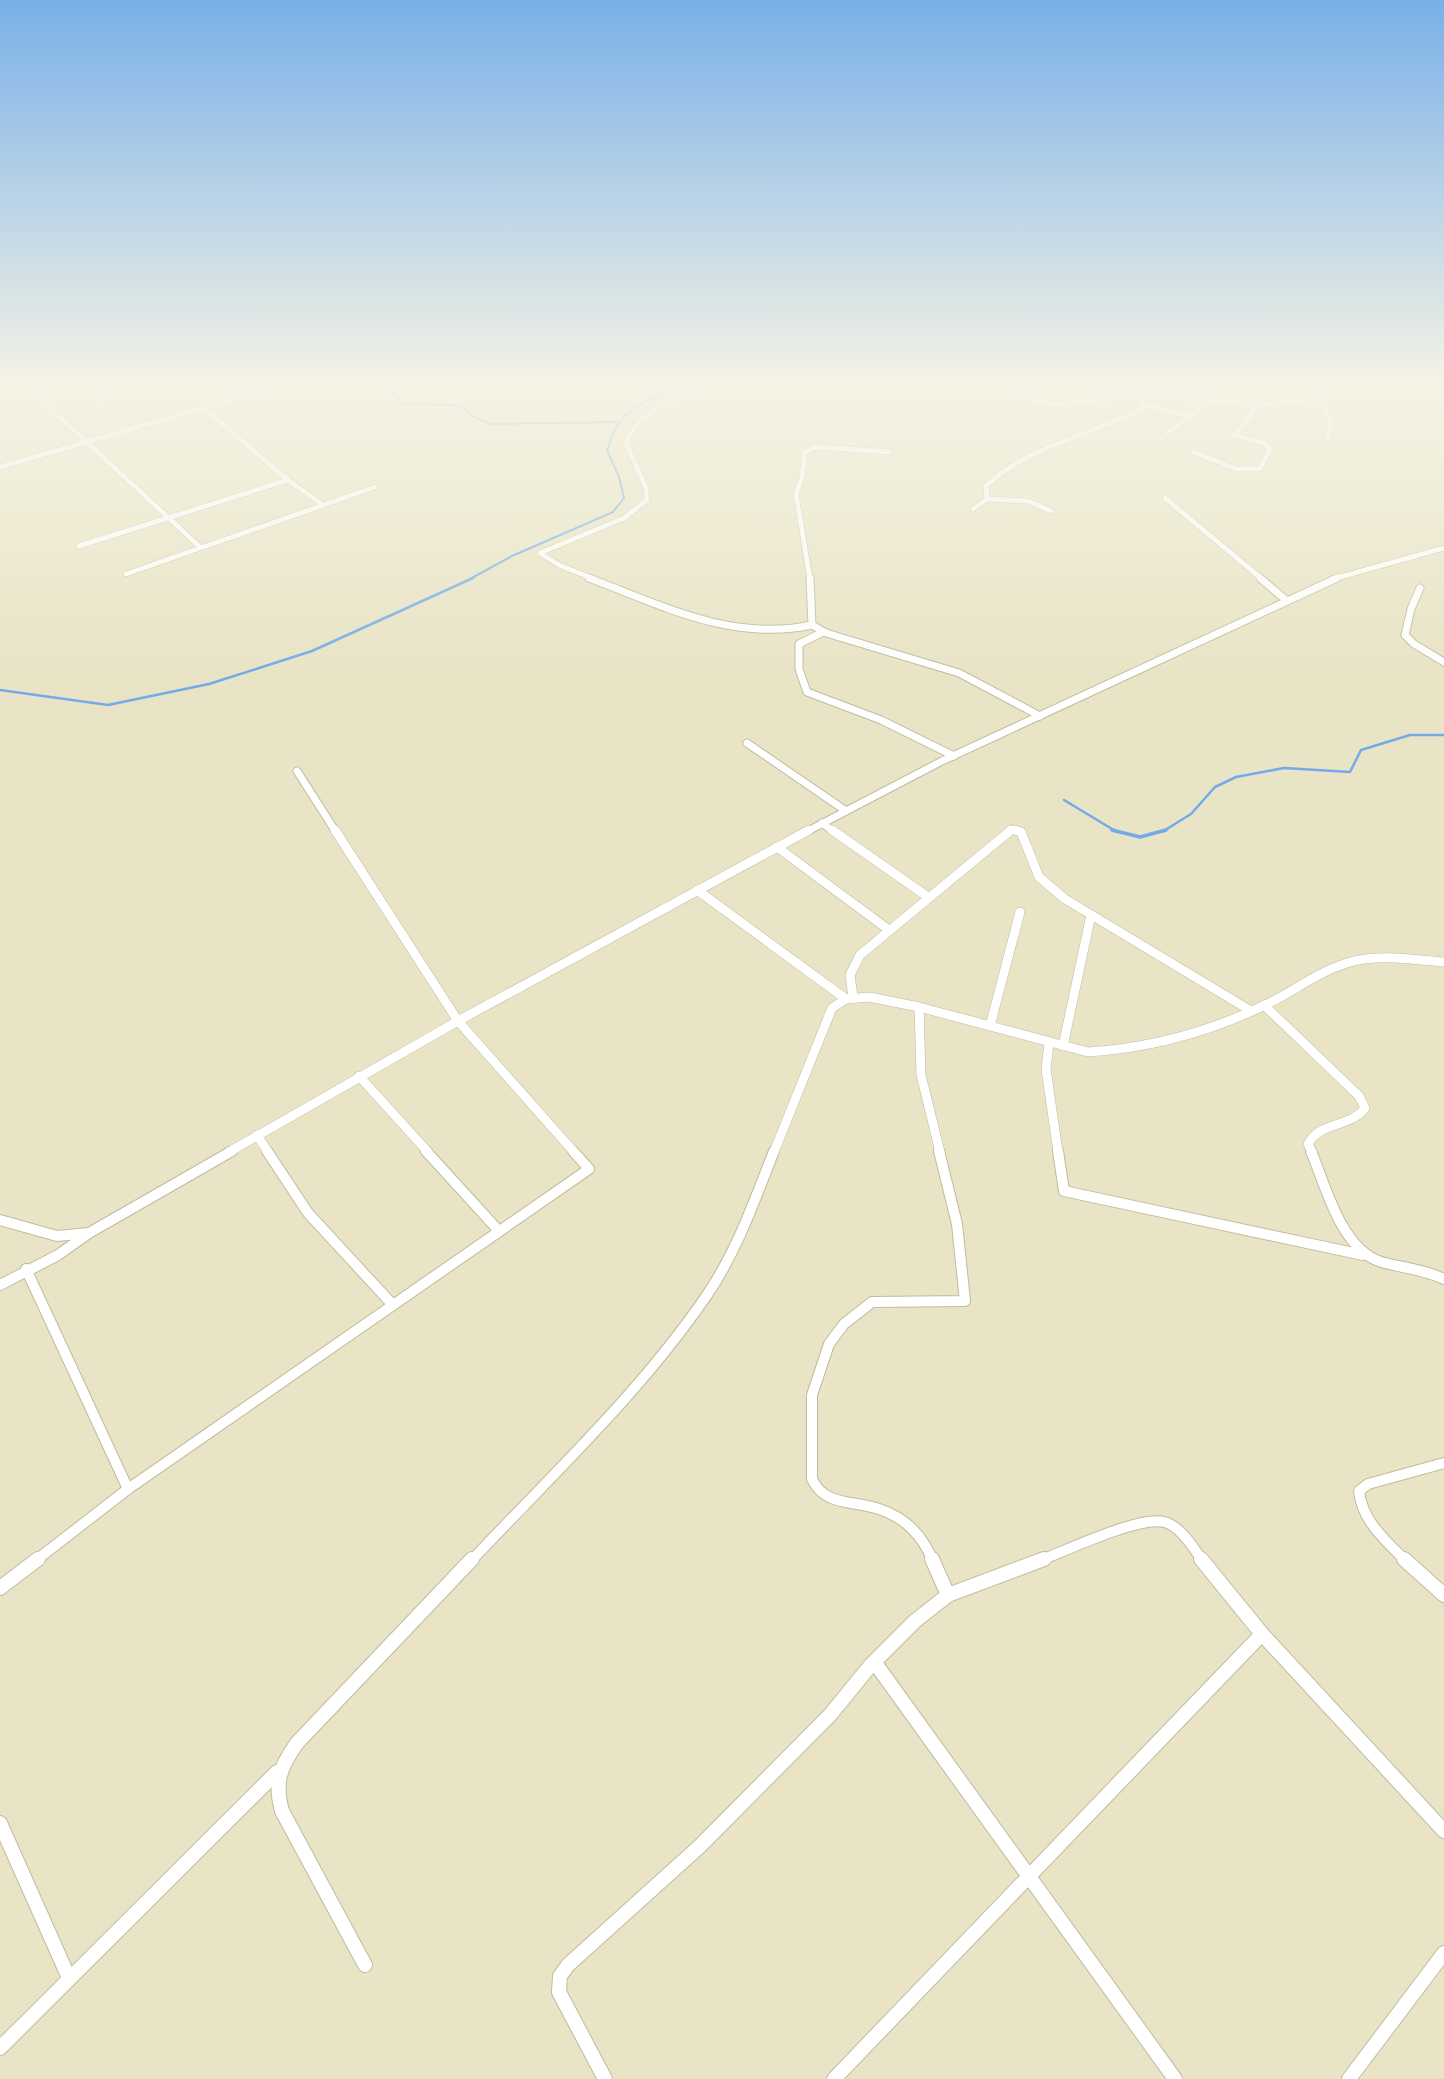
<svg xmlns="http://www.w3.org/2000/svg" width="1444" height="2079" viewBox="0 0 1444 2079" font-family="Overpass,sans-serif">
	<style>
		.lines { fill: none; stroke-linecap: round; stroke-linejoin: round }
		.stream-far2 { stroke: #73abe7; stroke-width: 2 }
		.stream-far1 { stroke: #73abe7; stroke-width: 2.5 }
		.stream { stroke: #73abe7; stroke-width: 3.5 }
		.street-far4-casing { stroke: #c0bb9e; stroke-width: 6 }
		.street-far3-casing { stroke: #c0bb9e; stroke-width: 9 }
		.street-far2-casing { stroke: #c0bb9e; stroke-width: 10 }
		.street-far1-casing { stroke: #c0bb9e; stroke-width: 12 }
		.street-casing { stroke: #c0bb9e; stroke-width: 16 }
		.highway-casing { stroke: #fff; stroke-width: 2 }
		.street-far4 { stroke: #fff; stroke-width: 5 }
		.street-far3 { stroke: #fff; stroke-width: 7 }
		.street-far2 { stroke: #fff; stroke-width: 9 }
		.street-far1 { stroke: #fff; stroke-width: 10 }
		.street { stroke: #fff; stroke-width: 14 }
		.highway { fill: #d6c672; fill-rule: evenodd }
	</style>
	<rect width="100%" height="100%" fill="#e9e4c6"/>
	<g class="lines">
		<g class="stream-far2">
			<path d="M386,380L391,391L404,404L458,405L474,417L492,424L619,422"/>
			<path d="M1001,380L1013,384"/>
			<path d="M1024,386L1039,388L1233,384L1238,380"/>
			<path d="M470,579L512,556L613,512L624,498L619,477L607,450C611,442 613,431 618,424C635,398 682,387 709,380"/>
		</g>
		<g class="stream-far1">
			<path d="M0,690L108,705L209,684L312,651L473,578"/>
			<path d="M1064,800L1117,832"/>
			<path d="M1162,832L1191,814L1215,787L1236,777L1284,768L1350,772L1361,750L1410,735H1444"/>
		</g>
		<path class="stream" d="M1112,830L1140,837L1166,830"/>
		<g class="street-far4-casing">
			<g id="street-far4">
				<path d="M20,380L200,547"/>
				<path d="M91,380L102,406"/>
				<path d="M187,380L191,388"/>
				<path d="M952,380L1015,386"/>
				<path d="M1037,380L1014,387C1025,398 1031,401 1046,403C1077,406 1111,397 1142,397C1198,397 1258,411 1313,398L1320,380"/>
				<path d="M1035,382L1087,380"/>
				<path d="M1313,398C1328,409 1334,420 1327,438"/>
				<path d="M1142,404L1191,417"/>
				<path d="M205,409L288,480"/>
				<path d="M1167,433L1206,406L1203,402"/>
				<path d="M1194,452L1236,469H1260L1270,449L1264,443L1234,435L1250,417L1258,401"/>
				<path d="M0,467L255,393L310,380"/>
				<path d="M1165,498L1262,579"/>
				<path d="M987,499L1028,501L1051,511"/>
				<path d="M973,509L987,499L986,486C1028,446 1090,435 1140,410L1143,397"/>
				<path d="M79,546L288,480L323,505"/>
				<path d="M126,574L375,487"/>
				<path d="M594,579L559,565L540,553L624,518L647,500L646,488L626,443C642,401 700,390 739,380"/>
				<path d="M810,579L796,494L802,477L805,452L816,447L889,452"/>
				<path d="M1333,579L1444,548"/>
			</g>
		</g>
		<g class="street-far3-casing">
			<g id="street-far3">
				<path d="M589,578C663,606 732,642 812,625"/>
				<path d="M810,578L812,625L826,633L959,673L1040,716"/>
				<path d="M1260,578L1286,600"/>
				<path d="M1420,588L1411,609L1405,635L1414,644L1444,662"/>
				<path d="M823,632L799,644V669L807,692L881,720L954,756"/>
				<path d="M747,743L846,811"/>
				<path d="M297,771L336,832"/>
				<path d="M822,823L834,832"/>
				<path d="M806,832L942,761L1337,578"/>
				<path d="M1009,832L1012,829L1020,832"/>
			</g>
		</g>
		<g class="street-far2-casing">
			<g id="street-far2">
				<path d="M335,830L458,1021L574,1152"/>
				<path d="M832,830L928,897"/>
				<path d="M1015,830L1021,832L1039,877L1065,899L1251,1011"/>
				<path d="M777,847L889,930"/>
				<path d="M697,890L846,999"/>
				<path d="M853,997L850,975L860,955L1011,830"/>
				<path d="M1264,1005L1359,1096L1365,1108C1350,1128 1320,1121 1308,1144L1312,1152"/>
				<path d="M919,1007L921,1075L940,1152"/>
				<path d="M990,1026L1020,912"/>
				<path d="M1049,1043L1046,1069L1058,1152"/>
				<path d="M1063,1046L1091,915"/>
				<path d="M359,1076L428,1152"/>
				<path d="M257,1135L268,1152"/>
				<path d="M229,1152L458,1021L809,830"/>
				<path d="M774,1152L832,1008L846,999L869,997L919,1007L1088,1052C1150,1048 1212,1031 1267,1004C1296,990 1322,969 1354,961C1383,954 1415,960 1444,962"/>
			</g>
		</g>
		<g class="street-far1-casing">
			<g id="street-far1">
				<path d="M267,1151L308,1213L392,1304"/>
				<path d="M426,1151L498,1230"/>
				<path d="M1058,1151L1064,1191L1363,1255"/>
				<path d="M1311,1151C1326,1187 1341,1249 1381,1262C1403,1268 1423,1269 1444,1279"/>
				<path d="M0,1220L57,1236L89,1233"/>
				<path d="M26,1269L128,1489"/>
				<path d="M0,1285L58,1255L89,1233L232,1151"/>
				<path d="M35,1561L128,1489L589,1169L573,1151"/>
				<path d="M471,1561C552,1475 640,1393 707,1295C737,1251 755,1199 774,1151"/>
				<path d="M933,1561C922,1535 906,1518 879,1509C854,1500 825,1507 812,1479V1395L829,1344L844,1324L872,1302L965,1301L957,1224L939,1151"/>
				<path d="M1039,1561C1067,1550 1139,1516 1164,1522C1181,1526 1193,1548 1203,1561"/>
				<path d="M1406,1561C1386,1541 1362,1521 1359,1491L1368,1484L1444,1463"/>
			</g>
		</g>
		<g class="street-casing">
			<g id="street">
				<path d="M932,1559L948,1595"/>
				<path d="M1201,1559L1262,1634L1444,1831"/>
				<path d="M1404,1559L1444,1595"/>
				<path d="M0,1588L38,1559"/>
				<path d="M875,1663L1175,2079"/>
				<path d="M0,1823L69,1978"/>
				<path d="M365,1965L282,1811C274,1782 280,1767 297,1743L472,1559"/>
				<path d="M0,2048L277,1772"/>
				<path d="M605,2079L559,1992L560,1976L568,1965L700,1846L830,1715L870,1666L915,1621L948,1595L1044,1559"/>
				<path d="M834,2079L1262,1634"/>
				<path d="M1349,2079L1444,1953"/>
			</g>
		</g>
		<g class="highway-casing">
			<path id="highway" d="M1424,380H1436L1444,384V390Z"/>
		</g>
		<use href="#street-far4" class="street-far4"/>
		<use href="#street-far3" class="street-far3"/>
		<use href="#street-far2" class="street-far2"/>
		<use href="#street-far1" class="street-far1"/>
		<use href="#street" class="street"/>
		<use href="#highway" class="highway"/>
	</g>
	<linearGradient id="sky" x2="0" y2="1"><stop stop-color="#79b0e8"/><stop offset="0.57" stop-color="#f5f3e5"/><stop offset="1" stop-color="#f5f3e5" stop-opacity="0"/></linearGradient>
	<rect width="1444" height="672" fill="url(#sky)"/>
</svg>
